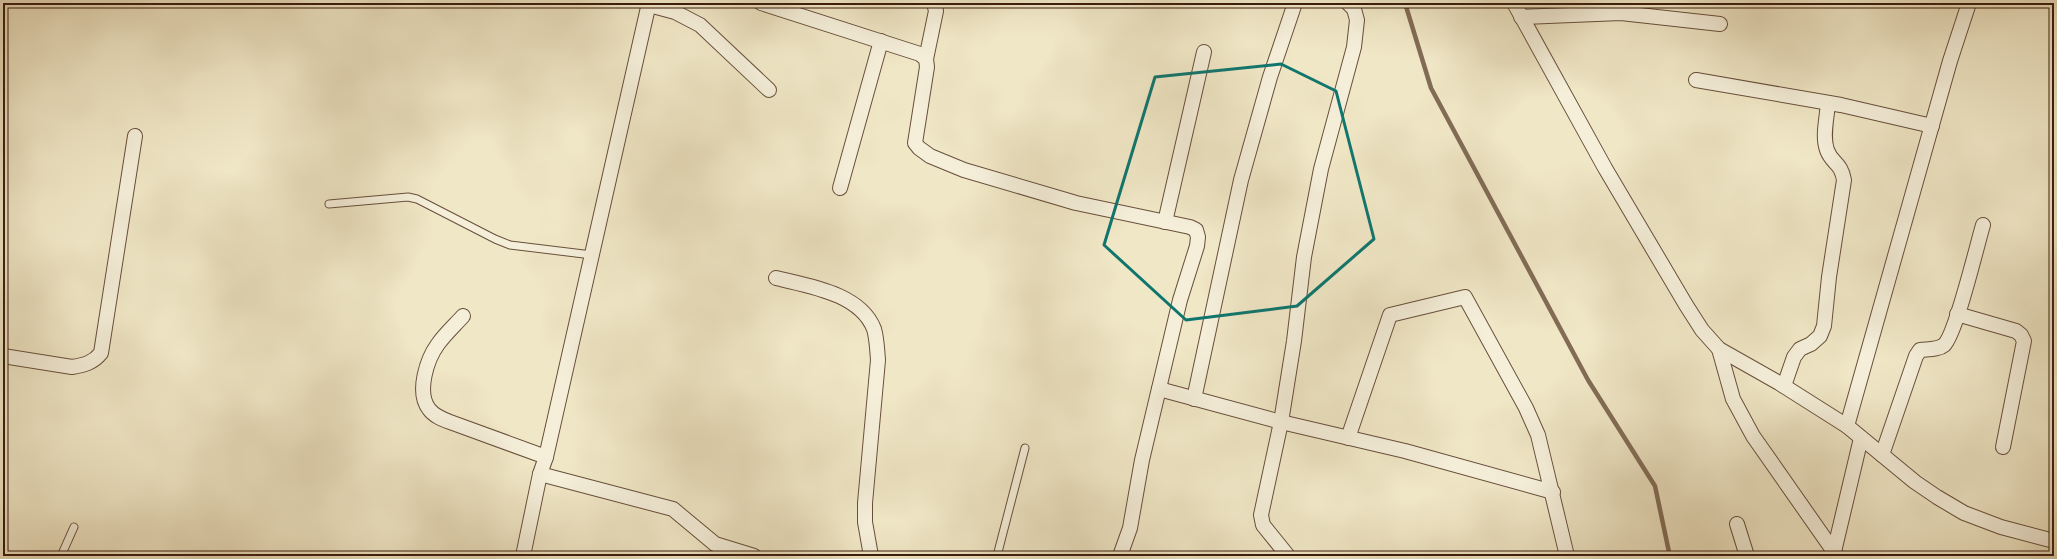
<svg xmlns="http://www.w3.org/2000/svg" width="2057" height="559" viewBox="0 0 2057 559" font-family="'IM FELL Great Primer',serif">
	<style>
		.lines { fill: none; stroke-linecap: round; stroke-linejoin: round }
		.stream { stroke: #826c56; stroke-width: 4.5 }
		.service-casing { stroke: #684f3b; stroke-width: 9 }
		.minor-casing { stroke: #684f3b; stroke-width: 16 }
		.service { stroke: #f5efda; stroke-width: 7 }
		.minor { stroke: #f5efda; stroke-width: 14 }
		.marked { fill: none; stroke: #0f766e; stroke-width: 3; stroke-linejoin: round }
	</style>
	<rect width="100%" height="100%" fill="#f0e7c6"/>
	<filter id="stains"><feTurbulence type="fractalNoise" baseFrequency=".005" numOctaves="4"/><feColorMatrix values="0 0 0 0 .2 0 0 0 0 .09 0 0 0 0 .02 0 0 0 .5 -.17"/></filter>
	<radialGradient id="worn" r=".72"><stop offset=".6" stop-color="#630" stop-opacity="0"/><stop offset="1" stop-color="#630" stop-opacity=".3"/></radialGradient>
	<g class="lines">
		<path class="stream" d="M1405,3L1431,88L1588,380L1655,486L1669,552L1672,556"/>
		<g class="service-casing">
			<g id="service">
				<path d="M329,204L408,197L417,199L495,239L510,245L592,255"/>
				<path d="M61,556L74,527"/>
				<path d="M997,556L1025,448"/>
			</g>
		</g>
		<g class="minor-casing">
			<g id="minor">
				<path d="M761,3L920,54L926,59L927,67L915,143L919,148L930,156L964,170L1076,203L1190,227L1196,230L1198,237L1197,246L1180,300L1142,460L1130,528L1120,556"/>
				<path d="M1514,3L1605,168L1686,305L1702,330L1719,349L1779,383L1847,426L1915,482L1937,497L1964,513L2001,527L2054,541"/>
				<path d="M649,5L675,12L700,25L769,90"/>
				<path d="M1521,17L1621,13L1720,24"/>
				<path d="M926,59L936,11L934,3"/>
				<path d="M1696,80L1841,105L1932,126"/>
				<path d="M840,188L881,41"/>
				<path d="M1165,222L1204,52"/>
				<path d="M776,278C808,286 860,293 874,329C877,339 877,349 878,360L865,503V522L871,556"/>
				<path d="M1957,314L2016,331L2021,335L2024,341L2003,447"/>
				<path d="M463,316C455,325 445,334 438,344C427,359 416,392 429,409C434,416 442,419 450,422L546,457"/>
				<path d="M1719,349L1733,399L1753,436L1837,556"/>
				<path d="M3,356L72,367C84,365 93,363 101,353L135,136"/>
				<path d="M1784,386L1794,357L1800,349L1811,344L1820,336L1824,326L1829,277L1844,180C1841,162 1832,164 1827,150C1822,136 1827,118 1828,103"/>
				<path d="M1159,389L1281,422L1405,451L1553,492"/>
				<path d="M1194,399L1241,180L1270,77L1295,3"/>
				<path d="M1847,426L1950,61L1969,3"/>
				<path d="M1348,438L1390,315L1465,297L1526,408L1538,435L1567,556"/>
				<path d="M1882,455L1916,356L1920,350C1928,349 1938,350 1944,345C1956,334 1977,245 1983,225"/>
				<path d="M540,474L673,509L715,544L754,556"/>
				<path d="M1737,524L1747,556"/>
				<path d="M523,556L540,474L546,457L649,3"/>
				<path d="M1288,556L1263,525L1261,515L1281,422L1294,341L1304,257L1321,169L1354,47L1357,20L1354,9L1348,3"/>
				<path d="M1833,556L1861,438"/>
			</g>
		</g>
		<use href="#service" class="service"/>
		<use href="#minor" class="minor"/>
	</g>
	<path class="marked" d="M1281,64L1336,91L1374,239L1297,306L1186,320L1104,245L1155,77Z"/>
	<rect width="2057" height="559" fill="none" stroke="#f0e7c6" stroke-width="16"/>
	<rect x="4" y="4" width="2049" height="551" fill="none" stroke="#3a1c0d" stroke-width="2"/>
	<rect x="8" y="8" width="2041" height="543" fill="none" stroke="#3a1c0d"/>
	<rect width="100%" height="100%" filter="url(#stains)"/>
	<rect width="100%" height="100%" fill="url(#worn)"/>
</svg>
